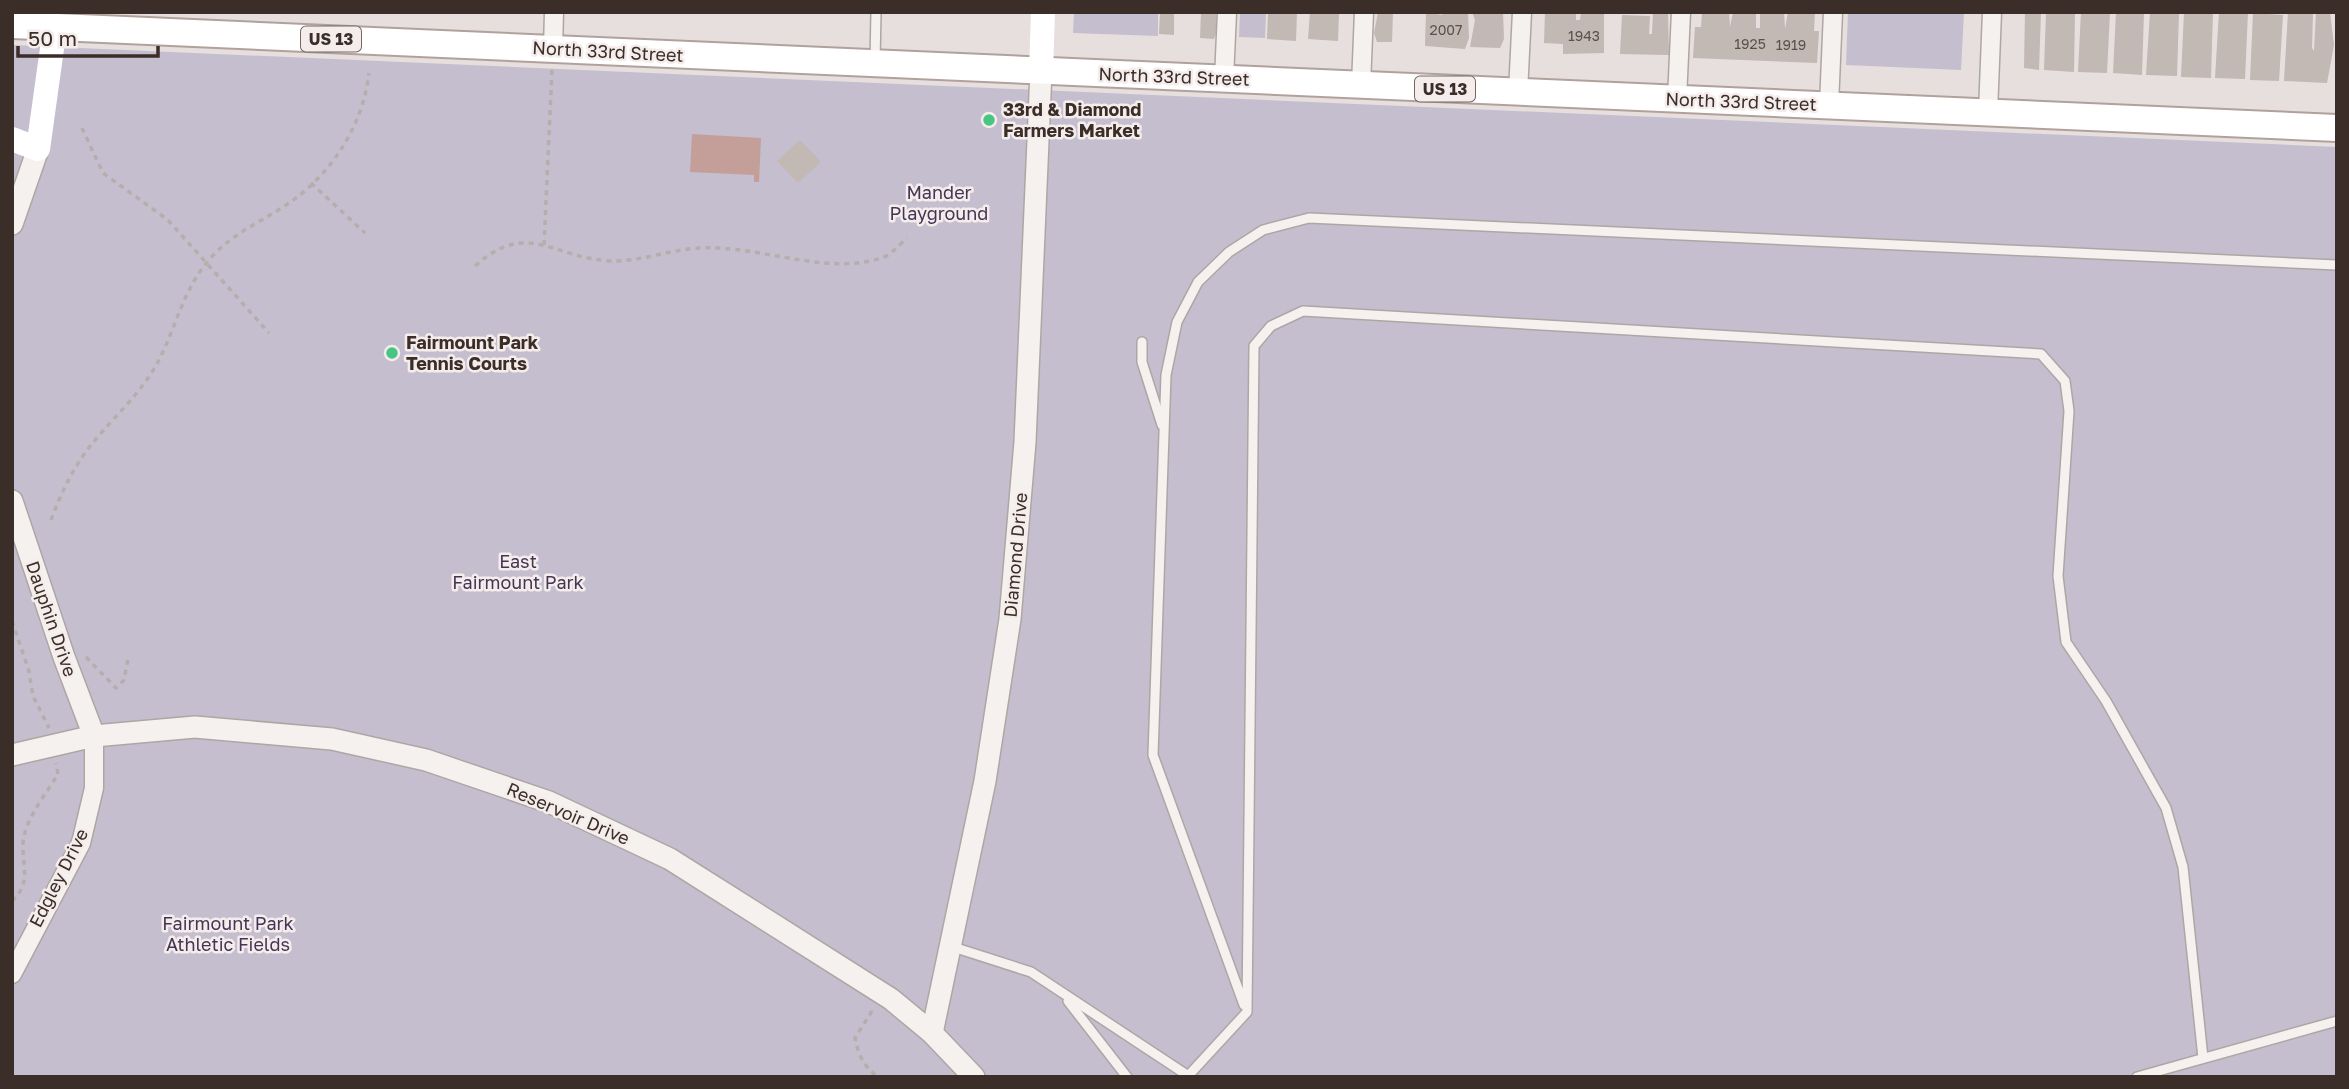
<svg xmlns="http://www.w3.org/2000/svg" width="2349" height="1089" viewBox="0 0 2349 1089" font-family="'Golos Text',sans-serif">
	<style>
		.green { fill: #c5becf }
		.water { fill: #c49f99 }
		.building { fill: #c2b8b4 }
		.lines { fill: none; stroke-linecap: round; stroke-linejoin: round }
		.service-casing { stroke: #afa6a3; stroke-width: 12 }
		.minor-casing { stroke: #afa6a3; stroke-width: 21 }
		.tertiary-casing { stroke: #afa6a3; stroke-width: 24 }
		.primary-casing { stroke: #b1a19d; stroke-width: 30 }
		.path { stroke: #b5aeab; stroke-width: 3.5; stroke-dasharray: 5 5; stroke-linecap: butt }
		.service { stroke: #f4f1ef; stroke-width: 9 }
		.minor { stroke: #f4f1ef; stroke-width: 18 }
		.tertiary { stroke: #f4f1ef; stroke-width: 21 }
		.secondary { stroke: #fff; stroke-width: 24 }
		.primary { stroke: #fff; stroke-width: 26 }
		.poi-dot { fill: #48c583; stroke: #f4edec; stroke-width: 2.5 }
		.labels { text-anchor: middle; stroke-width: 5; stroke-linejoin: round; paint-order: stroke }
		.number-label { font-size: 14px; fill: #5d504a }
		.shield { fill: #f4edec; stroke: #726762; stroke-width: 2 }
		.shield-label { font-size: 16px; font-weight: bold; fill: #3b2d27 }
		.street-label { font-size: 18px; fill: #3b2d27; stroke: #f4edec }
		.poi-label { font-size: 18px; font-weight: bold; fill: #3b2d27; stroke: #f4edec; text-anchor: start }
		.park-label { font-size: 18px; fill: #443556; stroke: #f4edec }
	</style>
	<rect width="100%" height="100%" fill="#e6dfdd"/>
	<g class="green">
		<path d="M1074,12H1158V36L1073,33Z"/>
		<path d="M1240,12H1266L1265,38L1239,37Z"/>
		<path d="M1848,12H1964L1961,70L1846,65Z"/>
		<path d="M12,45L2337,147V1077H12Z"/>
	</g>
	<path class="water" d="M692,134L761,138L759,182H754V175L690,172Z"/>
	<g class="building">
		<path d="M1160,12H1174V35L1159,34Z"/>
		<path d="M1201,12H1216L1218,27L1214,39L1200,38Z"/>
		<path d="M1268,12H1297L1296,41L1267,39Z"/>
		<path d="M1310,12H1339L1338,41L1308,39Z"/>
		<path d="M1378,12H1393L1392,42H1377L1374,33Z"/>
		<path d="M1426,12L1442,15V12H1468L1469,38L1465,49L1425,46Z"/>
		<path d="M1472,12H1503L1504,39L1500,48L1470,47L1475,20Z"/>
		<path d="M1545,12H1576V20H1580L1581,12H1604V53L1563,54V44L1544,43Z"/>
		<path d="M1653,12H1668L1669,55L1620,54L1622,15L1650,16L1649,34H1652Z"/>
		<path d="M1702,12H1729L1730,27L1733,12H1756V28H1760V12H1784L1785,29L1788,12H1815L1814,31H1819L1817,63L1693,58L1695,27H1701Z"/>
		<path d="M2025,12H2041L2039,70L2024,68Z"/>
		<path d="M2046,12H2075L2074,72L2044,70Z"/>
		<path d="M2081,12H2110L2107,73L2078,72Z"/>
		<path d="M2116,12H2144L2142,75L2113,73Z"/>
		<path d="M2150,12H2179L2177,76L2146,75Z"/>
		<path d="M2184,12H2213L2211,78L2181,77Z"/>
		<path d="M2219,12H2248L2245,79L2215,78Z"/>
		<path d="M2288,12H2313L2312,48L2314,51L2316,12H2330L2334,45L2327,83L2284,81Z"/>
		<path d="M2253,13L2283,15L2279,81L2250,80Z"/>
		<path d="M800,140L821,162L798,183L777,161Z"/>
	</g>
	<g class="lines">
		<g class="service-casing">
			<g id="service">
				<path d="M875,62L876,12"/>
				<path d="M1142,342V362L1162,425"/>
				<path d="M950,946L1031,972L1190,1077"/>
				<path d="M1068,1001L1127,1077"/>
				<path d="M1244,1005L1153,755L1166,375L1177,322L1198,282L1229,252L1263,230L1309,218L2337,265"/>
				<path d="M1188,1076L1247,1012L1254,346L1271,326L1303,311L2041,354L2065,381L2069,411L2058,576L2066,642L2106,701L2166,808L2183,867L2203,1058"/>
				<path d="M2137,1077L2337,1021"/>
			</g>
		</g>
		<g class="minor-casing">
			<g id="minor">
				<path d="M553,49L554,12"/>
				<path d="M1224,79L1227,12"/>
				<path d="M1361,85L1364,12"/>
				<path d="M1518,92L1522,12"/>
				<path d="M1677,99L1681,12"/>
				<path d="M1829,105L1833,12"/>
				<path d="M1988,112L1992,12"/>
				<path d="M12,974L81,843L94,788V736"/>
			</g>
		</g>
		<g class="tertiary-casing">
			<g id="tertiary">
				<path d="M12,224L38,149"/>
				<path d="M12,501L64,657L94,736"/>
				<path d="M12,755L94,736L195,727L332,739L426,760L549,802L670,859L891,999L932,1033L974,1077"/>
				<path d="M932,1033L985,781L1010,619L1025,442L1041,71"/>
			</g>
		</g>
		<g class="primary-casing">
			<path id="primary" d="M12,25L2337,128"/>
		</g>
		<g class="path">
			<path d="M82,128L103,173L168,220L269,333"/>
			<path d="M311,183L365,233"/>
			<path d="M544,245L552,69"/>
			<path d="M475,266C527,219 553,258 610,261C640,262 671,249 701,248C760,245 824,276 882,258C891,255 900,244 907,238"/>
			<path d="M51,520C61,493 73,468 91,445C111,420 135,399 152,372C175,336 180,292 210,259C230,235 257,224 283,207C329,178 363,127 369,73"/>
			<path d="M12,621L29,671L33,696L49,728"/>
			<path d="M86,657L116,688L124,680L128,659"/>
			<path d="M12,901C32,883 22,866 23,843C25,819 46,794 58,774L56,763"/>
			<path d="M872,1011L855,1038C858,1054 864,1067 878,1077"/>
		</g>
		<use href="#service" class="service"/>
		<use href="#minor" class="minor"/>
		<use href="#tertiary" class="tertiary"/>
		<g class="secondary">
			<path d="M1041,71L1043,12"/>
			<path d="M12,139L38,149L55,27"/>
		</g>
		<use href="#primary" class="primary"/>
	</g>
	<g class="poi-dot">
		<circle cx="989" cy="120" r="7"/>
		<circle cx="392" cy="353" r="7"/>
	</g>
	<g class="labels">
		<g class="number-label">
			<text x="1446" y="35">2007</text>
			<text x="1584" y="41">1943</text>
			<text x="1750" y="49">1925</text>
			<text x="1791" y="50">1919</text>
		</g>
		<g class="shield">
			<rect x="301" y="26.5" width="60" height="25" rx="5"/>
			<rect x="1415" y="76.5" width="60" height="25" rx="5"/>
		</g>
		<g class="shield-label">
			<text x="331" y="45">US 13</text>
			<text x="1445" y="95">US 13</text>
		</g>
		<g class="street-label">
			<text transform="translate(608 52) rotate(3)" y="6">North 33rd Street</text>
			<text transform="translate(1174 77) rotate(2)" y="6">North 33rd Street</text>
			<text transform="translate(1741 102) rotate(2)" y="6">North 33rd Street</text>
			<text transform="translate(1016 555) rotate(-85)" y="6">Diamond Drive</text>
			<text transform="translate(51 619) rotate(71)" y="6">Dauphin Drive</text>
			<text transform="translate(568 814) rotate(23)" y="6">Reservoir Drive</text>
			<text transform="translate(59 878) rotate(-63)" y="6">Edgley Drive</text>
		</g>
		<g class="poi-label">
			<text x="1003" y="116">33rd &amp; Diamond<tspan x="1003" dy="21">Farmers Market</tspan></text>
			<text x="406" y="349">Fairmount Park<tspan x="406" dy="21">Tennis Courts</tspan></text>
		</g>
		<g class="park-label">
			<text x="939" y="199">Mander<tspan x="939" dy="21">Playground</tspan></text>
			<text x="518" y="568">East<tspan x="518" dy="21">Fairmount Park</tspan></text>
			<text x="228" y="930">Fairmount Park<tspan x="228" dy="21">Athletic Fields</tspan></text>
		</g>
	</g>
	<rect width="2349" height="1089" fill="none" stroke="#3b2d27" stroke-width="28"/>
	<path d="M18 46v10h140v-10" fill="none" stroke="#3b2d27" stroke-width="3.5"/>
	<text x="28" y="46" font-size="21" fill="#3b2d27" stroke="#f4edec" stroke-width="5" paint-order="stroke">50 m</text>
</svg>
